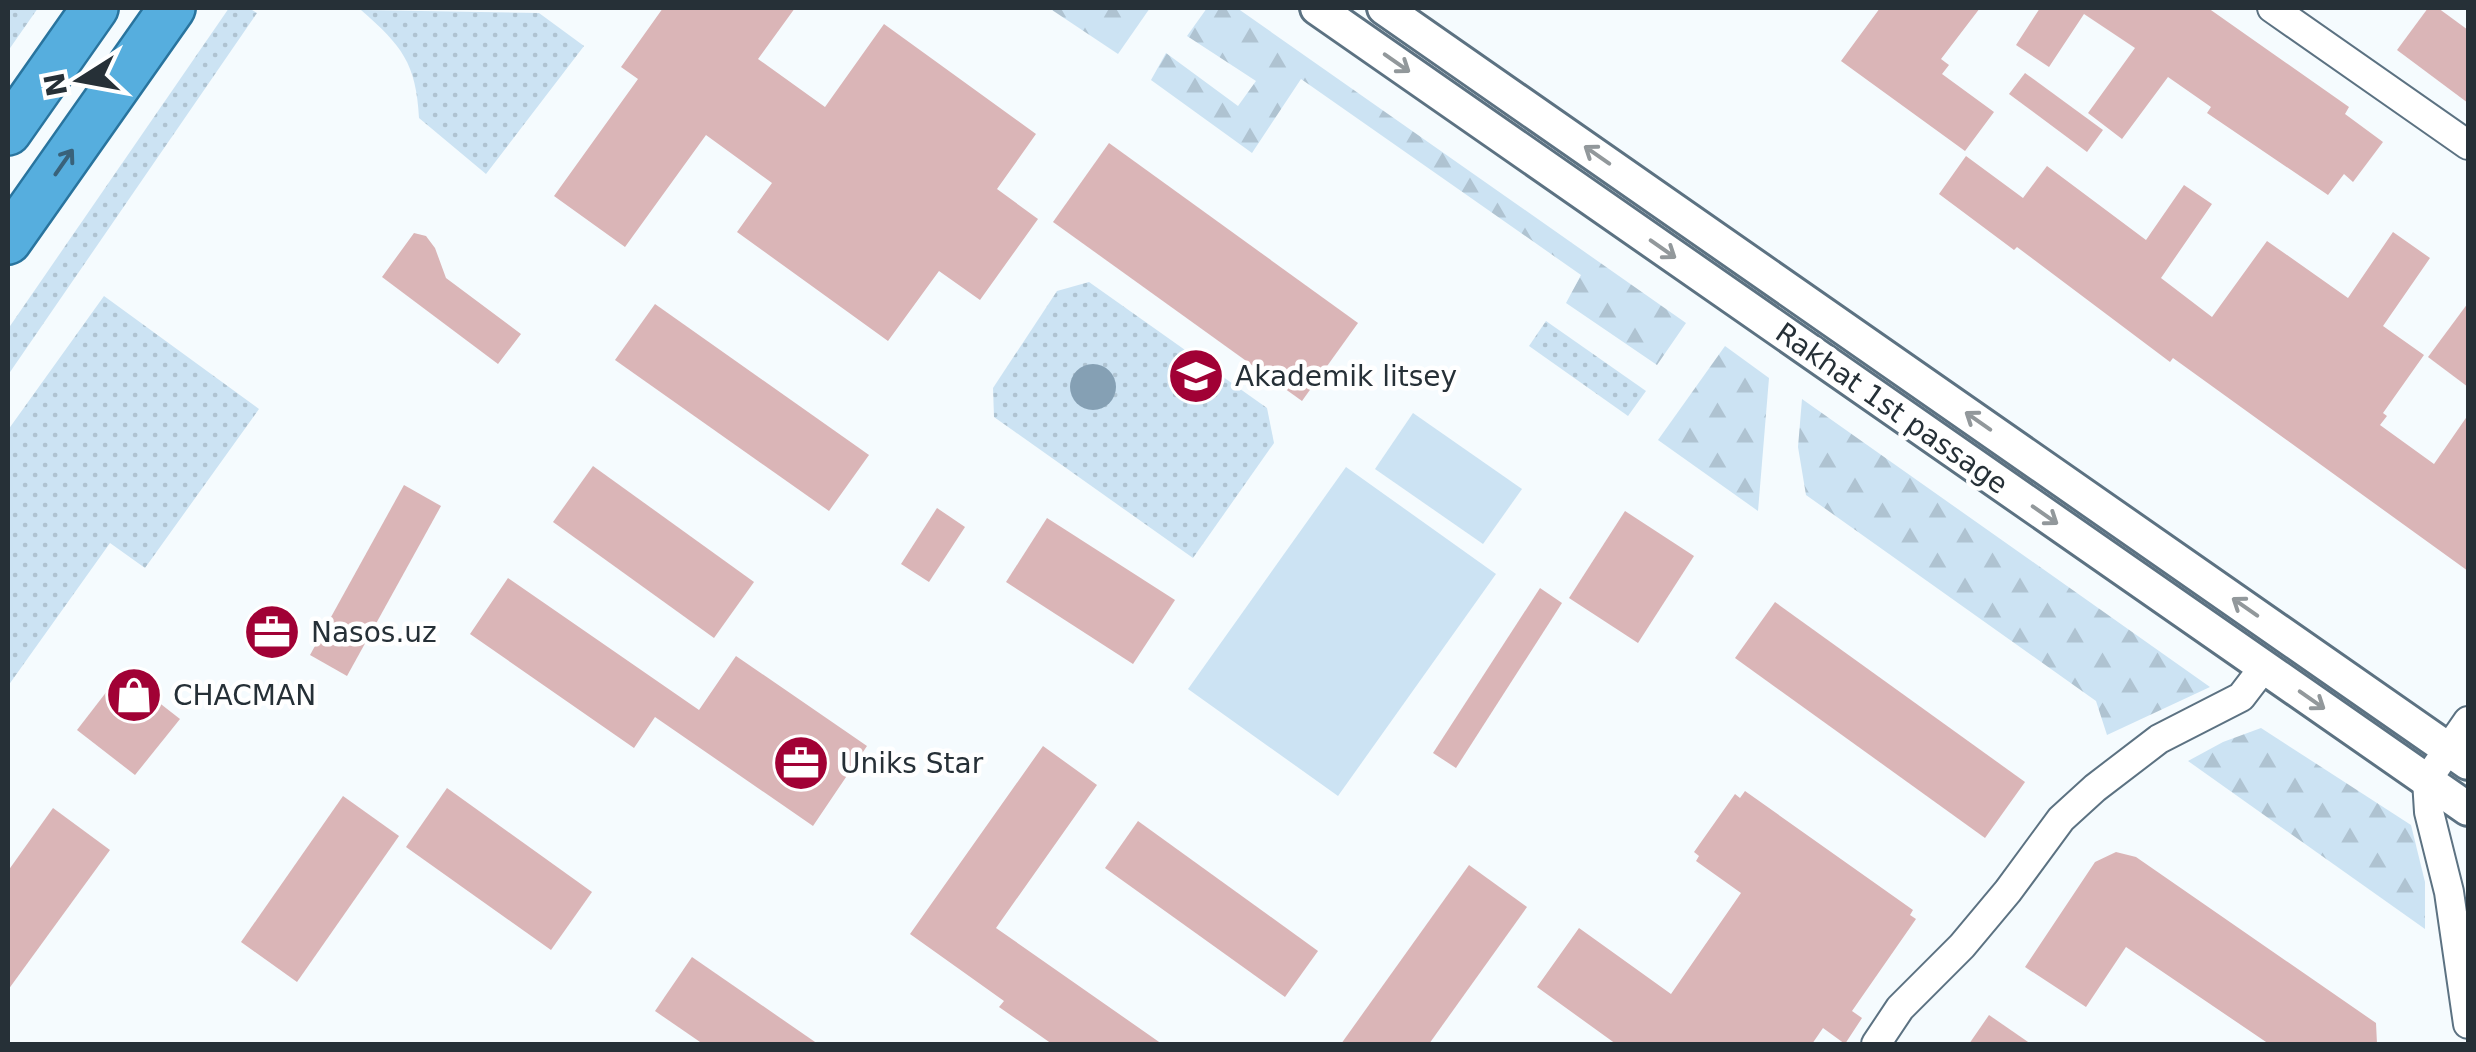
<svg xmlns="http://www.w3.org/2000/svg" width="2476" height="1052" viewBox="0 0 2476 1052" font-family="'DejaVu Sans',sans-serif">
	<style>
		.green { fill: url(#green-dots) }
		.forest { fill: url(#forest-firs) }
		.pitch { fill: #cce3f3 }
		.water { fill: #85a0b4 }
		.building { fill: #dab5b7 }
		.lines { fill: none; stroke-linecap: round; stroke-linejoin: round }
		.minor-casing { stroke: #5c7282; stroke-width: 32 }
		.tertiary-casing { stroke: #5c7282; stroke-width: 38 }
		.trunk-casing { stroke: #29749e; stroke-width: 50 }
		.minor { stroke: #fff; stroke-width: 28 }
		.tertiary { stroke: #fff; stroke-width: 32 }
		.trunk { stroke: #56aede; stroke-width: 45 }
		.oneway { stroke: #92989b }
		.oneway2 { stroke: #39627a }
		.labels { text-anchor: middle; stroke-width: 9; stroke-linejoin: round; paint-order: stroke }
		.poi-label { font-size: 28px; fill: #263037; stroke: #fff; text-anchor: start }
		.street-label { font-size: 28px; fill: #263037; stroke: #fff }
	</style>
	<defs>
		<pattern id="green-dots" width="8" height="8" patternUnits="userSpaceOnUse" patternTransform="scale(2.5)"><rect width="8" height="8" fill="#cce3f3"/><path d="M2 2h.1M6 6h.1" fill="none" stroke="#afc3d1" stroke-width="1.8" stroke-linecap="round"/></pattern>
		<pattern id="forest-firs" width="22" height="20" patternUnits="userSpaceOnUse" patternTransform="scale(2.5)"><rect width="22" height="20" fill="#cce3f3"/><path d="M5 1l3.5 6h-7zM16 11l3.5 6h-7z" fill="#afc3d1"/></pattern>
	</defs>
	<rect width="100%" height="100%" fill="#f5fbfe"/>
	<g class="green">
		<path d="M8,8H38L8,51Z"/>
		<path d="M229,8H249L257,13L8,375V329Z"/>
		<path d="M361,10L539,13L584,46L486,174L419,118C416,63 402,46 361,10Z"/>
		<path d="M1089,282L1267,408L1274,443L1193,558L994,417L993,388L1057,291Z"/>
		<path d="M104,296L259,409L145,568L110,543L8,686V430Z"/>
		<path d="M1546,321L1646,391L1628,416L1529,346Z"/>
	</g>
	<g class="forest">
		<path d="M1049,8H1150L1118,54Z"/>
		<path d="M1207,8H1237L1686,323L1657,365L1566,303L1581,275L1301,79L1252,153L1151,80L1166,53L1238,106L1256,81L1187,36Z"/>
		<path d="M1725,346L1769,378L1758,511L1658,440Z"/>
		<path d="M1802,399L2210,687L2107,735L2096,701L1806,495L1798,447Z"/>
		<path d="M2261,728L2411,825L2425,882V929L2188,761L2223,742Z"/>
	</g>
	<g class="pitch">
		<path d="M1413,413L1522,489L1483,544L1375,469Z"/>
		<path d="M1346,467L1496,574L1338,796L1188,689Z"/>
	</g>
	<circle class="water" cx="1093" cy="387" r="23"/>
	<g class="building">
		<path d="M663,8H795L758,59L825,107L884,24L1036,134L997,189L1038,219L980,300L939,271L888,341L737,232L772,183L706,135L625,247L554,196L638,79L621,67Z"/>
		<path d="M1880,8H1980L1941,59L1949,65L1942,74L1994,112L1965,151L1841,61Z"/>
		<path d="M2040,8H2208L2349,107L2345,114L2383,142L2353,182L2344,174L2328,195L2207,113L2211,107L2168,77L2122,139L2088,113L2135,48L2084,14L2049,67L2016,45Z"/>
		<path d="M2428,8H2438L2468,30V103L2397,50Z"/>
		<path d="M2025,73L2103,130L2087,152L2009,94Z"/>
		<path d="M1109,143L1358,323L1302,401L1053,222Z"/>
		<path d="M1966,156L2023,198L2047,166L2146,240L2184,185L2212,204L2161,278L2212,317L2267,241L2348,298L2393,232L2430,258L2383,326L2424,355L2383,413L2387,416L2380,425L2434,464L2468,415V571L2173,358L2170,362L2017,247L2014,250L1939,194Z"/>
		<path d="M414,233L426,236L435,248L446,278L521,334L498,364L382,277Z"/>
		<path d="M2468,303V387L2428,357Z"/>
		<path d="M655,304L869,455L829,511L615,360Z"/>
		<path d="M593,466L754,582L714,638L553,522Z"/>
		<path d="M404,485L441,506L347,676L310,655Z"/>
		<path d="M937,508L965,527L929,582L901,564Z"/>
		<path d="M1625,511L1694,556L1638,643L1569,598Z"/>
		<path d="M1047,518L1175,600L1133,664L1006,582Z"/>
		<path d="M508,578L699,710L736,656L867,746L813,826L655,717L634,748L470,634Z"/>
		<path d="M1540,588L1562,603L1456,768L1433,753Z"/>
		<path d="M1775,602L2025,782L1985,838L1735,658Z"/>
		<path d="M121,673L180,719L135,775L77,730Z"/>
		<path d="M1043,746L1097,785L996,928L1162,1044H1052L999,1007L1004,1001L910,934Z"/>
		<path d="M447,788L592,892L551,950L406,847Z"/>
		<path d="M1745,791L1913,910L1910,915L1916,919L1852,1011L1862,1018L1845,1044L1823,1028L1812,1044H1616L1537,987L1579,928L1671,994L1741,893L1696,861L1699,856L1694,852L1735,794L1740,798Z"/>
		<path d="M343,796L399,836L297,982L241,942Z"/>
		<path d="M53,808L110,850L8,990V871Z"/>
		<path d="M1138,821L1318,951L1285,997L1105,868Z"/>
		<path d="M2116,852L2136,857L2376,1023L2377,1044H2269L2126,947L2086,1007L2025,967L2095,862Z"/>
		<path d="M1469,865L1527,907L1429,1044H1341Z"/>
		<path d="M692,957L818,1044H703L655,1011Z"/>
		<path d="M1989,1015L2031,1044H1969Z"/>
	</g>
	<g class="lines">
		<g class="minor-casing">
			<g id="minor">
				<path d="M2272,8L2468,145"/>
				<path d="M2468,721L2427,780L2429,812L2449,892L2468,1024"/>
				<path d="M1876,1044L1900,1008L1962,946L2008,891L2061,819L2095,788L2159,739L2241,697L2264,667"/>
			</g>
		</g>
		<g class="tertiary-casing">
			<g id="tertiary">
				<path d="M1317,8L2468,809"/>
				<path d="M1384,8L2468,763"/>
			</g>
		</g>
		<g class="trunk-casing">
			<g id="trunk">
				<path d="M8,132L95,8"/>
				<path d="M8,241L172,8"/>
			</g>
		</g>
		<use href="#minor" class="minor"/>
		<use href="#tertiary" class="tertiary"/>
		<use href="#trunk" class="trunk"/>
	</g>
	<defs><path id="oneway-shaft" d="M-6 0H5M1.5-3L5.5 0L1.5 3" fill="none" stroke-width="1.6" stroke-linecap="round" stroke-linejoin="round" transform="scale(2.5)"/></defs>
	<g class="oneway">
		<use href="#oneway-shaft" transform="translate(1397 63) rotate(35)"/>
		<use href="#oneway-shaft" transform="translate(1597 155) rotate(-145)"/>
		<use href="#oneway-shaft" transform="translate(1663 249) rotate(35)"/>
		<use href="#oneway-shaft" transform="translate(1978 421) rotate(-145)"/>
		<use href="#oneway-shaft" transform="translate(2045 515) rotate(35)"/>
		<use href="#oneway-shaft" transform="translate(2245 607) rotate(-145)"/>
		<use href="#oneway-shaft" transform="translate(2312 700) rotate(35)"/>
	</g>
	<use class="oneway2" href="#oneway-shaft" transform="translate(64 162) rotate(-55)"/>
	<defs>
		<g id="university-disc" transform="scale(2.875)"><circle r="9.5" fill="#a10135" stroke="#fff"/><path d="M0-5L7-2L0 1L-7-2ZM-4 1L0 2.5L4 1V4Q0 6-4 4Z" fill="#fff"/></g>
		<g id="office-disc" transform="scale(2.875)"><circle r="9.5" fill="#a10135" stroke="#fff"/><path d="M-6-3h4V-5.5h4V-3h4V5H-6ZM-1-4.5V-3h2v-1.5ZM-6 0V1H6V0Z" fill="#fff"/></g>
		<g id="shop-disc" transform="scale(2.875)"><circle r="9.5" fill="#a10135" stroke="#fff"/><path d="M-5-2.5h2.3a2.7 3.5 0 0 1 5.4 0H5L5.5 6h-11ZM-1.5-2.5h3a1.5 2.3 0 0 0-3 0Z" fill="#fff"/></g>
	</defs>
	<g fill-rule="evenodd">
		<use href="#university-disc" x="1196" y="376"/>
		<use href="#office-disc" x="272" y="632"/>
		<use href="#shop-disc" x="134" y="695"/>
		<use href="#office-disc" x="801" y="763"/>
	</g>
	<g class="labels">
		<g class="poi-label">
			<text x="1235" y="386">Akademik litsey</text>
			<text x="311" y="642">Nasos.uz</text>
			<text x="173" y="705">CHACMAN</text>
			<text x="840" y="773">Uniks Star</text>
		</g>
		<g class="street-label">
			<text transform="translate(1892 408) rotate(35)" y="10">Rakhat 1st passage</text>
		</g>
	</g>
	<rect width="2476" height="1052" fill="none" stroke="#263037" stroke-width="20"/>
	<g transform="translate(80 80) rotate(259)" stroke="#ffffff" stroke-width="8" paint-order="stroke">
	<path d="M0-8L18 38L0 25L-18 38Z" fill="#263037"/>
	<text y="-15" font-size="28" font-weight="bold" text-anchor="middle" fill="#263037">N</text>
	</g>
</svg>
